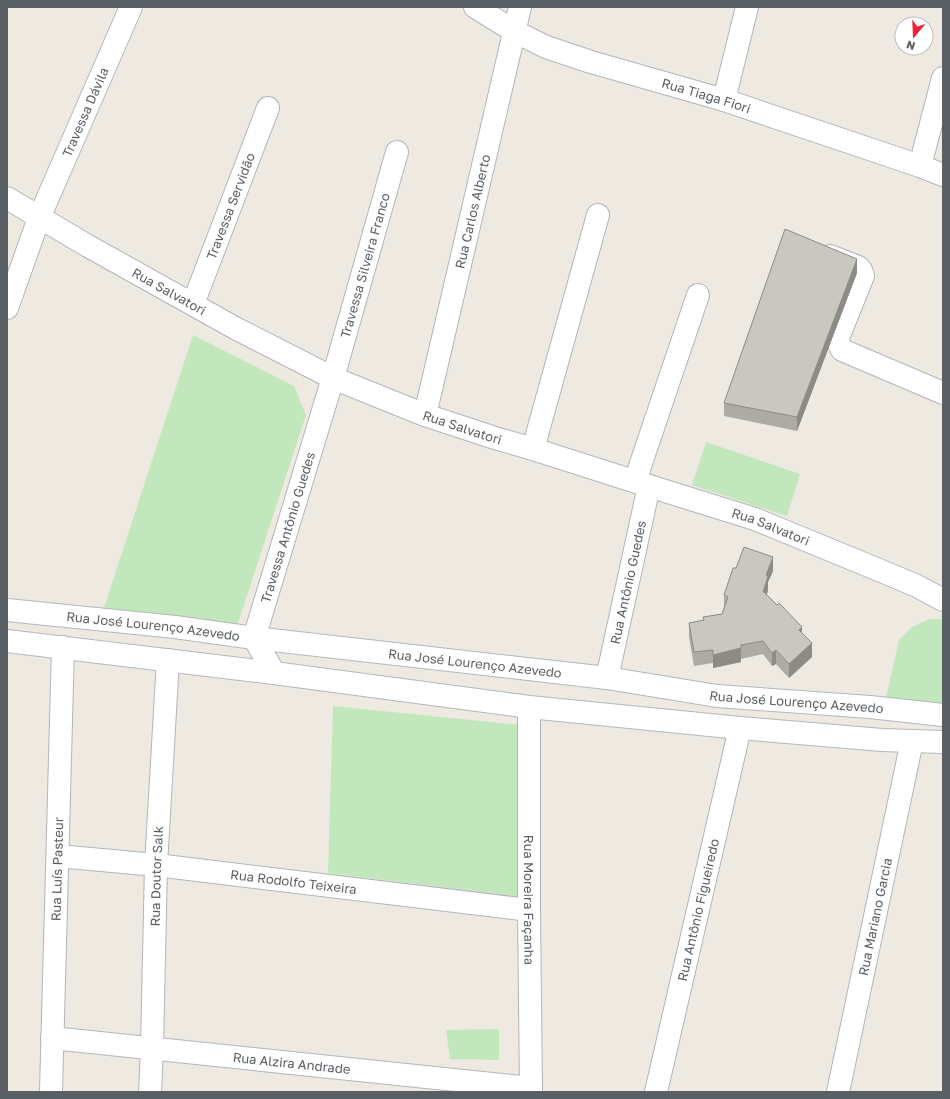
<svg xmlns="http://www.w3.org/2000/svg" width="950" height="1099" viewBox="0 0 950 1099" font-family="'Golos Text',sans-serif">
	<style>
		.green { fill: #c3e7bc }
		.lines { fill: none; stroke-linecap: round; stroke-linejoin: round }
		.minor-casing { stroke: #b2b6ba; stroke-width: 24 }
		.tertiary-casing { stroke: #b2b6ba; stroke-width: 24 }
		.secondary-casing { stroke: #b3b8bd; stroke-width: 24 }
		.minor { stroke: #fff; stroke-width: 22 }
		.tertiary { stroke: #fff; stroke-width: 22 }
		.secondary { stroke: #fff; stroke-width: 22 }
		.wall { fill: #aeaaa5 }
		.shaded-wall { fill: #8d8b86 }
		.building { fill: #cac6c0; stroke: #8d8b86 }
		.labels { text-anchor: middle; stroke-width: 3; stroke-linejoin: round; paint-order: stroke }
		.street-label { font-size: 13px; fill: #5a5f63; stroke: #fff }
	</style>
	<rect width="100%" height="100%" fill="#eee9e1"/>
	<g class="green">
		<path d="M193,335L294,386L306,415L237,626L103,611Z"/>
		<path d="M706,442L800,474L787,516L692,485Z"/>
		<path d="M930,619H943V704L886,698L899,640L912,627Z"/>
		<path d="M333,706L521,725L517,897L508,895L328,873Z"/>
		<path d="M499,1029V1060L450,1059L446,1030Z"/>
	</g>
	<g class="lines">
		<g class="minor-casing">
			<g id="minor">
				<path id="s1" d="M475,7L514,31L546,47L591,62L724,100L920,166L943,175"/>
				<path d="M724,100L747,7"/>
				<path d="M920,166L943,78"/>
				<path d="M830,256L858,267L861,270L863,276L838,338L839,344L842,350L943,393"/>
				<path id="s2" d="M193,304L268,108"/>
				<path id="s3" d="M7,308L39,218L131,7"/>
				<path id="s4" d="M425,415L520,7"/>
				<path d="M533,449L598,215"/>
				<path d="M635,481L698,295"/>
				<path id="s5" d="M274,673L254,638L333,378L397,152"/>
				<path id="s6" d="M607,678L649,486"/>
				<path id="s7" d="M529,707V910L531,1092"/>
				<path id="s8" d="M58,856L156,865L529,910"/>
				<path id="s9" d="M52,1038L531,1088"/>
				<path id="s10" d="M51,1092L63,647"/>
				<path id="s11" d="M150,1092L152,1048L156,865L168,660"/>
				<path id="s12" d="M656,1092L740,728"/>
				<path id="s13" d="M838,1092L912,741"/>
			</g>
		</g>
		<g class="tertiary-casing">
			<g id="tertiary">
				<path id="s14" d="M7,198L88,246L235,328L333,378L425,415L495,438L533,449L649,486L755,519L874,568L917,586L943,600"/>
			</g>
		</g>
		<g class="secondary-casing">
			<g id="secondary">
				<path id="s15" d="M7,610L175,627L254,638L607,678L717,696L870,707L943,715"/>
				<path d="M7,641L274,673L529,707L740,728L882,740L943,742"/>
			</g>
		</g>
		<use href="#minor" class="minor"/>
		<use href="#tertiary" class="tertiary"/>
		<use href="#secondary" class="secondary"/>
	</g>
	<g class="wall">
		<path d="M857,273L797,431L724,416V403Z"/>
		<path d="M773,571L768,582V590L767,595L802,633L812,657L789,678L776,664L772,666L763,654L741,659V662L713,668V663L694,666L689,637V623L703,621V617L722,614L724,609V595Z"/>
	</g>
	<g class="shaded-wall">
		<path d="M857,259V273L797,431V417Z"/>
		<path d="M773,557V571L768,582V590L763,606V592L766,575Z"/>
		<path d="M802,627V641L799,630Z"/>
		<path d="M812,643V657L789,678V664Z"/>
		<path d="M741,645V662L713,668V655Z"/>
		<path d="M776,650V664L772,666V653Z"/>
	</g>
	<g class="building">
		<path d="M785,229L857,259L797,417L724,403Z"/>
		<path d="M744,547L773,557L766,575L768,576L763,592H764L777,605L779,603L802,627L799,630L812,643L789,664L776,650L772,653L763,641L741,645V648L713,655V650L694,652L689,623L704,620L703,617L722,614L728,597L724,595L733,568H736Z"/>
	</g>
	<g class="labels">
		<g class="street-label">
			<text dy="5" stroke="none"><textPath href="#s1" startOffset="249">Rua Tiaga Fiori</textPath></text>
			<text dy="5" stroke="none"><textPath href="#s3" startOffset="211">Travessa Dávila</textPath></text>
			<text dy="5" stroke="none"><textPath href="#s2" startOffset="105">Travessa Servidão</textPath></text>
			<text dy="5" stroke="none"><textPath href="#s4" startOffset="209">Rua Carlos Alberto</textPath></text>
			<text dy="5" stroke="none"><textPath href="#s5" startOffset="429">Travessa Silveira Franco</textPath></text>
			<text dy="5" stroke="none"><textPath href="#s14" startOffset="187">Rua Salvatori</textPath></text>
			<text dy="5" stroke="none"><textPath href="#s14" startOffset="511">Rua Salvatori</textPath></text>
			<text dy="5" stroke="none"><textPath href="#s5" startOffset="156">Travessa Antônio Guedes</textPath></text>
			<text dy="5" stroke="none"><textPath href="#s14" startOffset="835">Rua Salvatori</textPath></text>
			<text dy="5" stroke="none"><textPath href="#s6" startOffset="98">Rua Antônio Guedes</textPath></text>
			<text dy="5" stroke="none"><textPath href="#s15" startOffset="147">Rua José Lourenço Azevedo</textPath></text>
			<text dy="5" stroke="none"><textPath href="#s15" startOffset="471">Rua José Lourenço Azevedo</textPath></text>
			<text dy="5" stroke="none"><textPath href="#s15" startOffset="795">Rua José Lourenço Azevedo</textPath></text>
			<text dy="5" stroke="none"><textPath href="#s10" startOffset="223">Rua Luís Pasteur</textPath></text>
			<text dy="5" stroke="none"><textPath href="#s11" startOffset="216">Rua Doutor Salk</textPath></text>
			<text dy="5" stroke="none"><textPath href="#s8" startOffset="237">Rua Rodolfo Teixeira</textPath></text>
			<text dy="5" stroke="none"><textPath href="#s7" startOffset="193">Rua Moreira Façanha</textPath></text>
			<text dy="5" stroke="none"><textPath href="#s12" startOffset="187">Rua Antônio Figueiredo</textPath></text>
			<text dy="5" stroke="none"><textPath href="#s13" startOffset="179">Rua Mariano Garcia</textPath></text>
			<text dy="5" stroke="none"><textPath href="#s9" startOffset="241">Rua Alzira Andrade</textPath></text>
		</g>
	</g>
	<rect width="950" height="1099" fill="none" stroke="#5a5f63" stroke-width="16"/>
	<g transform="translate(914 36) rotate(199)"><circle r="19" fill="#ffffff" stroke="#bdbfc1"/>
	<path d="M0-3L7 15L0 10L-7 15Z" fill="#f12337"/>
	<text y="-6" font-size="11" font-weight="bold" text-anchor="middle" fill="#5a5f63">N</text>
	</g>
</svg>
